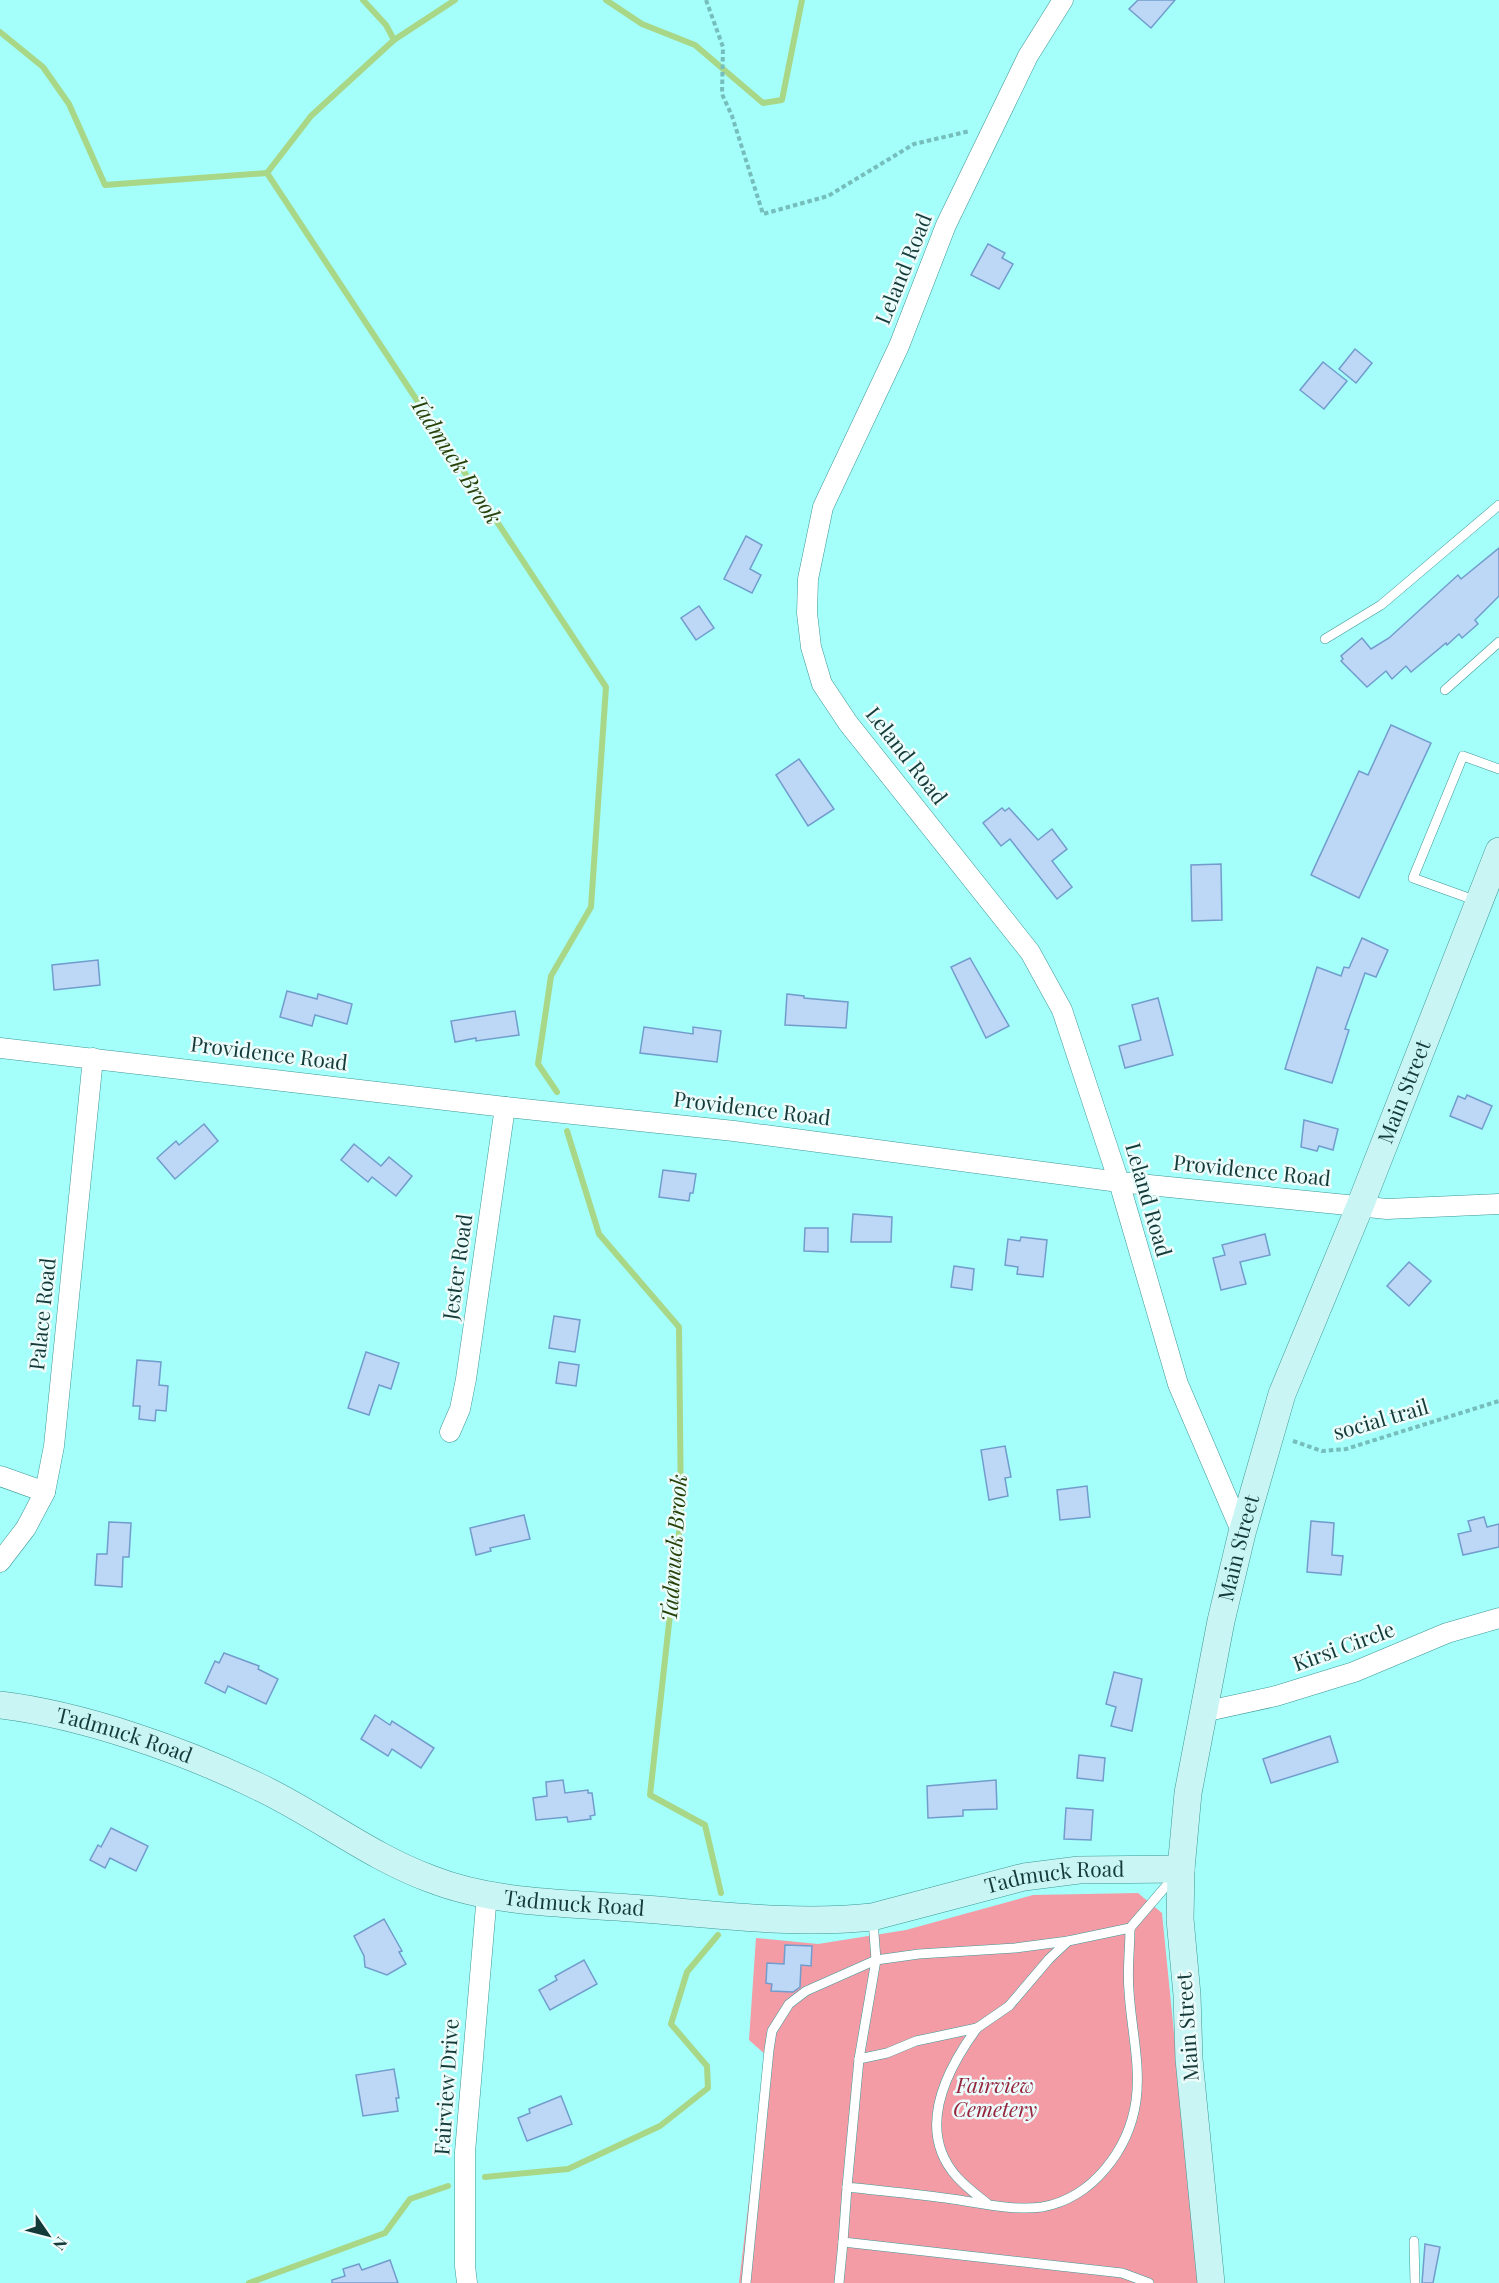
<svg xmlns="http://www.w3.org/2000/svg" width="1499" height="2283" viewBox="0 0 1499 2283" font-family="'Playfair Display',serif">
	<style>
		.green { fill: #f39ca6 }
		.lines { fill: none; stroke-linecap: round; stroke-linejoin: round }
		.stream { stroke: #a9d788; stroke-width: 6 }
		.building { fill: #bdd7f6; stroke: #729ccc; stroke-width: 1.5 }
		.lane-casing { stroke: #3d9896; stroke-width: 10 }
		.street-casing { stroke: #3d9896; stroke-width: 21 }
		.secondary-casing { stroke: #3d9896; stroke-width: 28 }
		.path { stroke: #75bebb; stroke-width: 4; stroke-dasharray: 4.5 3; stroke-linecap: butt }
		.lane { stroke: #fff; stroke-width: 9 }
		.street { stroke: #fff; stroke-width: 20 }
		.secondary { stroke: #c9f5f4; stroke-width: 27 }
		.labels { text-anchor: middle; stroke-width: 5; stroke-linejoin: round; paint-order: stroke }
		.street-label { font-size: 21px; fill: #143a39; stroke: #ecfcfb }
		.park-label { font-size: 21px; font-style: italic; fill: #94253d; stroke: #ecfcfb }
		.water-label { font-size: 22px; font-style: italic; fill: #264209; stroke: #ecfcfb }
	</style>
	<rect width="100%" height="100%" fill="#a4fefa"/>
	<path class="green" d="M1138,1893L1162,1913L1199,2283H739L766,2055L749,2040L756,1938L818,1944L906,1930L1033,1895Z"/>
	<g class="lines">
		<g class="stream">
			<path d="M606,0L642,24L695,45L763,103L782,100L802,0"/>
			<path d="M0,32L43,67L69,104L105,185L267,173L606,687L591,907L551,976L538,1064L557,1092"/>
			<path d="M394,40L455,0"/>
			<path d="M267,173L311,116L394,40L386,25L363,0"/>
			<path d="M567,1131L599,1234L679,1327L681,1515L650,1795L705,1825L721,1893"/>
			<path d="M485,2177L568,2169L660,2126L708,2088L707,2066L671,2024L687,1972L718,1935"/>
			<path d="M249,2283L385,2233L410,2199L448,2186"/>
		</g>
	</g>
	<g class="building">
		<path d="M1138,0H1175L1151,28L1129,9Z"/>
		<path d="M988,244L1005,253L1002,258L1013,264L999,289L971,275Z"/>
		<path d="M1355,349L1372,363L1356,383L1339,369Z"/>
		<path d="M1323,362L1347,381L1324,409L1300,390Z"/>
		<path d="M746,536L762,545L750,569L761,575L752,593L724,579Z"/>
		<path d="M1499,548V596L1475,620L1478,624L1462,638L1459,634L1447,645L1446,643L1411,672L1406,666L1392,679L1386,671L1367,687L1341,661L1343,659L1341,656L1362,638L1371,649L1389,638L1458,575L1461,579Z"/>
		<path d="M699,606L714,628L696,640L681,618Z"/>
		<path d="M1391,725L1431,743L1359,898L1311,875L1359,771L1368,775Z"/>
		<path d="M799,759L834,809L808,826L776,775Z"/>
		<path d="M1002,808L1005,811L1009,808L1038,840L1052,829L1067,849L1052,861L1072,887L1057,899L1010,839L1001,846L983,823Z"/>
		<path d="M1221,864L1222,920L1192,921L1191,865Z"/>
		<path d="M1362,938L1388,950L1376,977L1365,973L1345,1029L1349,1030L1332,1083L1285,1069L1317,967L1341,976L1344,967L1349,968Z"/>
		<path d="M970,958L1009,1026L986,1038L951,967Z"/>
		<path d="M98,960L100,985L54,990L52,965Z"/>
		<path d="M287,991L317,999L318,994L352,1004L347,1024L315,1015L312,1026L280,1017Z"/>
		<path d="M787,994L804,996V998L848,1002L846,1028L785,1025Z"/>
		<path d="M1158,998L1173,1055L1125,1068L1119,1046L1141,1040L1132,1005Z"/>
		<path d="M515,1011L519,1035L476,1041V1038L455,1042L451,1021Z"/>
		<path d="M644,1027L693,1034V1027L721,1031L717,1062L640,1053Z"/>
		<path d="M1467,1095L1492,1106L1482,1129L1450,1116L1458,1096L1465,1099Z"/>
		<path d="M1304,1120L1338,1129L1333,1150L1319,1146L1317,1151L1301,1147Z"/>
		<path d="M204,1124L218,1141L175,1179L157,1158L176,1141L179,1145Z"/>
		<path d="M354,1144L381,1166L389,1157L412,1176L396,1196L372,1177L368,1182L341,1160Z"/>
		<path d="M663,1170L696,1174L693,1193H690L689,1201L659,1197Z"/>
		<path d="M853,1214L892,1217L891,1242H851Z"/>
		<path d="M805,1228H828V1252L804,1251Z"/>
		<path d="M1265,1234L1270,1255L1240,1262L1246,1284L1221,1290L1213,1258L1225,1255L1222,1245Z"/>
		<path d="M1021,1237L1047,1240L1043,1277L1017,1274L1018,1267L1005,1265L1008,1239L1020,1241Z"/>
		<path d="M1409,1262L1431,1281L1409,1306L1387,1286Z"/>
		<path d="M954,1266L974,1269L972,1290L951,1287Z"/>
		<path d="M554,1316L580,1320L575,1352L549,1348Z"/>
		<path d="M366,1352L399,1363L391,1389L379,1385L369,1415L348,1408Z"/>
		<path d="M137,1360L161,1362L159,1385L168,1386L166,1411L156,1410L155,1421L139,1419L140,1406H133Z"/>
		<path d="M559,1362L579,1365L576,1386L556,1383Z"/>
		<path d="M1005,1446L1011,1477L1005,1478L1008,1496L989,1500L981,1450Z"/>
		<path d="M1087,1486L1090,1517L1060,1520L1057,1490Z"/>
		<path d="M524,1515L530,1539L490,1548L491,1551L476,1555L470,1528Z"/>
		<path d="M1484,1517L1487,1527L1499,1524V1547L1463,1555L1458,1534L1471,1531L1468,1521Z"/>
		<path d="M1311,1521L1334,1523L1332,1555L1343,1556L1341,1575L1307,1572Z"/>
		<path d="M109,1522L131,1523L129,1557H123L122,1587L95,1585L97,1554H107Z"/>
		<path d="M224,1653L259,1666L258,1669L278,1679L266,1704L228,1686L225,1693L205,1683L215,1661L219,1663Z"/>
		<path d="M1114,1672L1142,1679L1132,1731L1111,1726L1116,1707L1106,1704Z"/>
		<path d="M375,1715L390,1725L392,1721L434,1748L421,1768L392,1749L388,1756L361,1739Z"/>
		<path d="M1330,1736L1338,1762L1271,1783L1263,1759Z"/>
		<path d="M1079,1755L1105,1758L1103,1781L1077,1778Z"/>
		<path d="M563,1780L565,1793L588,1790V1793H592L595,1815L590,1816L591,1819L568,1822L567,1817L536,1820L533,1798L547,1796L546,1782Z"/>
		<path d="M996,1780L997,1809L963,1810V1816L928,1818L927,1786Z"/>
		<path d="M1066,1808L1093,1810L1091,1840L1064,1839Z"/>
		<path d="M111,1828L148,1846L136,1871L110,1858L105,1868L90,1860L98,1845L101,1847Z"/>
		<path d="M384,1919L402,1951L399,1952L406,1964L387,1975L365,1967L364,1956L354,1936Z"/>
		<path d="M785,1945L812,1946L811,1966L801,1965L800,1987L793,1992L771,1991L772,1984L766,1983L767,1963L784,1964Z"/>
		<path d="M584,1960L597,1984L550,2010L539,1990L557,1980L555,1976Z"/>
		<path d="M394,2069L399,2098H396L398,2111L363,2116L356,2075Z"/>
		<path d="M561,2096L572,2124L527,2141L518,2118L530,2113L529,2109Z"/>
		<path d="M1425,2244L1440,2247L1433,2283H1422Z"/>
		<path d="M390,2260L398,2283H332V2280L345,2276L343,2269L359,2264L362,2270Z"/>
	</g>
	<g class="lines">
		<g class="lane-casing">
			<g id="lane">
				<path d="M1325,639L1381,605L1499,505"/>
				<path d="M1445,690L1499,642"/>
				<path d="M1477,901L1413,878L1463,756L1499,769"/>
				<path d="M977,2028L1009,2006L1049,1959L1068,1941"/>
				<path d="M859,2059L876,1960L873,1920"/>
				<path d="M847,2187L843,2242L1122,2273L1149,2283"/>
				<path d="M988,2204C978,2196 966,2187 957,2177C915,2130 947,2069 977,2028L916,2041L887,2053L859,2059L847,2187C882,2191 917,2194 952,2199C981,2203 1013,2211 1042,2207C1093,2198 1129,2149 1136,2101C1141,2065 1131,2027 1129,1991C1127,1970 1130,1949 1130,1928"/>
				<path d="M1414,2241L1415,2283"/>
				<path d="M746,2283L769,2050L772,2031L789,2004L806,1991L876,1960L919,1954L1015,1948L1068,1941L1130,1928L1173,1878"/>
				<path d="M839,2283L843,2242"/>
			</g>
		</g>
		<g class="street-casing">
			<g id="street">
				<path d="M1063,0L1028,56L946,225L899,346L823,507L808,579L807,613L811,647L822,684L848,723L1030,952L1062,1010L1119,1182L1178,1384L1242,1533"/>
				<path d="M0,1048L505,1107L734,1131L1119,1182L1387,1209L1499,1204"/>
				<path d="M450,1432L460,1409L466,1379L505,1107"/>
				<path d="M0,1476L45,1492"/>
				<path d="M0,1562L26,1528L45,1492L54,1446L93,1058"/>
				<path d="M1203,1712L1276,1696L1354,1672L1447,1633L1499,1618"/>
				<path d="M467,2283L465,2266V2152L487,1894"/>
			</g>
		</g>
		<g class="secondary-casing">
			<g id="secondary">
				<path id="s1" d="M0,1705C82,1715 183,1750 257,1786C317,1814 368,1856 431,1879C497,1905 574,1903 644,1909C719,1915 797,1925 872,1917L1024,1877L1079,1870L1181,1869"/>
				<path id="s2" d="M1211,2283L1189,2059L1187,1995L1180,1919L1181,1869L1188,1793L1221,1621L1242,1533L1282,1394L1360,1206L1499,851"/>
			</g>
		</g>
		<g class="path">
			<path d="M706,0L723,47L722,94L732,116L763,214L828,196L914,144L970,131"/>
			<path d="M1293,1441L1322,1451L1346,1449L1499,1401"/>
		</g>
		<use href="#lane" class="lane"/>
		<use href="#street" class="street"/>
		<use href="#secondary" class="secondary"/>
	</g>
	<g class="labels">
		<g class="street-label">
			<text transform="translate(904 269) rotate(-68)" y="7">Leland Road</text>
			<text transform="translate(906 756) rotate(52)" y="7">Leland Road</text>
			<text transform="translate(269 1054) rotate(7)" y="7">Providence Road</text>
			<text dy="7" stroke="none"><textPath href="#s2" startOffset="1228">Main Street</textPath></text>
			<text transform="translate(752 1109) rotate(7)" y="7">Providence Road</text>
			<text transform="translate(1252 1171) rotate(6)" y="7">Providence Road</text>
			<text transform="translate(1148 1200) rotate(74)" y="7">Leland Road</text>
			<text transform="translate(458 1267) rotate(-82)" y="7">Jester Road</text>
			<text transform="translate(43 1314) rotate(-84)" y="7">Palace Road</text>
			<text transform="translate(1381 1420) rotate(-16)" y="7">social trail</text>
			<text dy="7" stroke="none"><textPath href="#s2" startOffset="742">Main Street</textPath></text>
			<text transform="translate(1344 1647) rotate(-20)" y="7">Kirsi Circle</text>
			<text dy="7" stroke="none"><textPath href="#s1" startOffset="128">Tadmuck Road</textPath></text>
			<text dy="7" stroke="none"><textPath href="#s1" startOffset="1100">Tadmuck Road</textPath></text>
			<text dy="7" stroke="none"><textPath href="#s1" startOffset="614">Tadmuck Road</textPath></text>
			<text transform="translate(1188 2027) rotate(-94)" y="7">Main Street</text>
			<text transform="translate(447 2087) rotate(-86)" y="7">Fairview Drive</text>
		</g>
		<g class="park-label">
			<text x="995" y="2093">Fairview<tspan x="995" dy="24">Cemetery</tspan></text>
		</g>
		<g class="water-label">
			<text transform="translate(456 460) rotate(57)" y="8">Tadmuck Brook</text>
			<text transform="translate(674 1548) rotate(-86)" y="8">Tadmuck Brook</text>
		</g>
	</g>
	<g transform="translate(48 2235) rotate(125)" stroke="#ecfcfb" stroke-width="4.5" paint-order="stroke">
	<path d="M0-4.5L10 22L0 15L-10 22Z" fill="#143a39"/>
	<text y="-9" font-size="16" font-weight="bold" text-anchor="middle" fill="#143a39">N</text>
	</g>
</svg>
